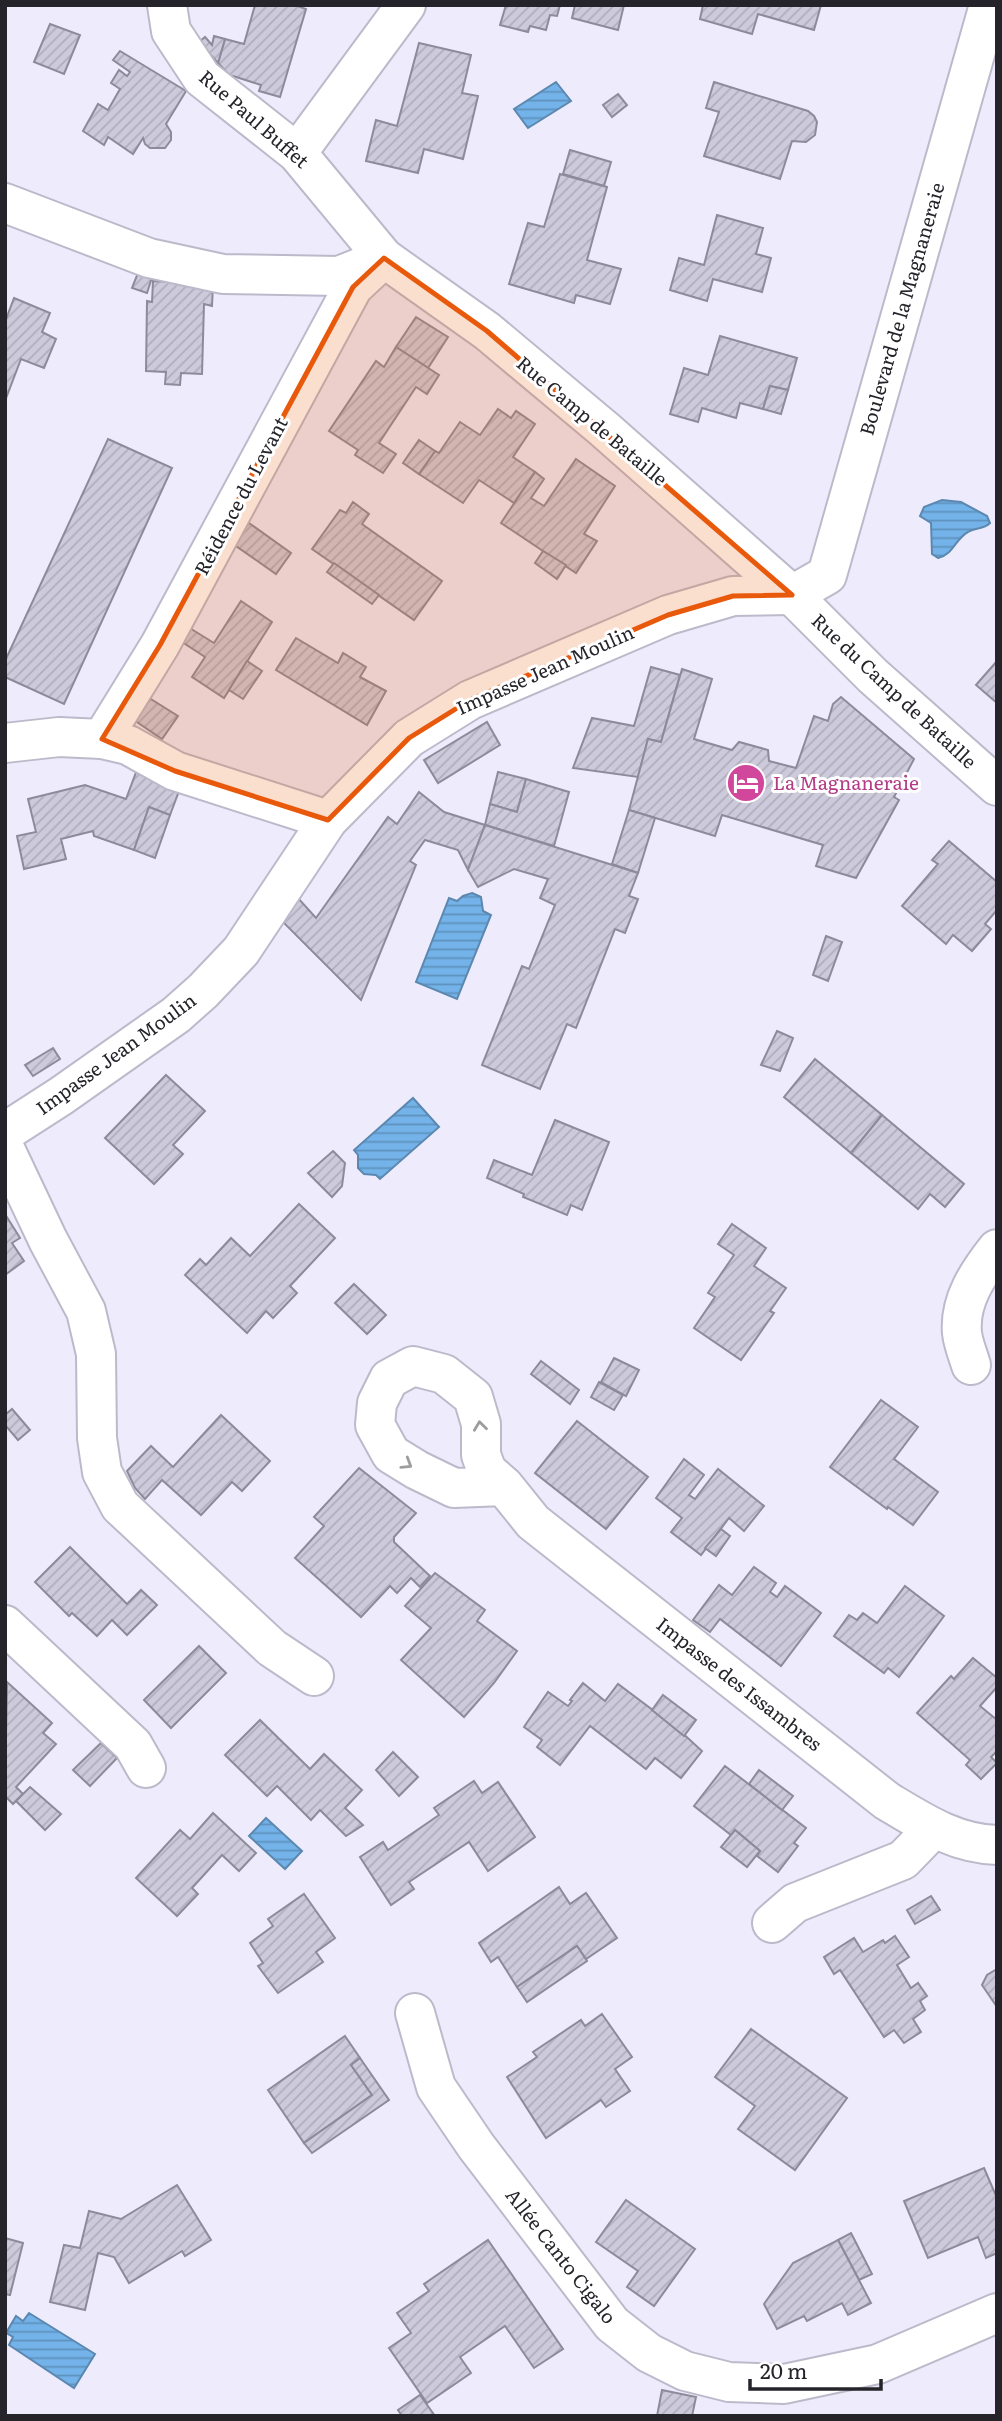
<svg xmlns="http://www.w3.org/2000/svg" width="1002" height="2421" viewBox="0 0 1002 2421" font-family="Literata,serif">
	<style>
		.water { fill: url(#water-rules); stroke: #5c88b0; stroke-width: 2 }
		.building { fill: url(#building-hatch); stroke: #8d8b9a; stroke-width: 2 }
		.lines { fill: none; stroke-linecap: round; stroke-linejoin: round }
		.minor-casing { stroke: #bcbaca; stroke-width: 42 }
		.minor { stroke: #fff; stroke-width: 38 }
		.oneway { stroke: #9d9c9f }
		.marked { fill: #e8590c; fill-opacity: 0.2; stroke: #e8590c; stroke-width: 5; stroke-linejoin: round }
		.labels { text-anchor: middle; stroke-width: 6; stroke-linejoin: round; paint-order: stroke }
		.street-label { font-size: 19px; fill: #25242a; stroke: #fff }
		.hotel-label { font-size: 19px; fill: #b23c85; stroke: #fff; text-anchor: start }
	</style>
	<defs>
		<pattern id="water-rules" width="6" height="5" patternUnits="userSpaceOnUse" patternTransform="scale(1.75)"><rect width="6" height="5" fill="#73b3e9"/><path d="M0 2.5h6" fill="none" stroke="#5e91bd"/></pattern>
		<pattern id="building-hatch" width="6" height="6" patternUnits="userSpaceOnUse" patternTransform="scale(1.75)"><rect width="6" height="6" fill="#cdcbdb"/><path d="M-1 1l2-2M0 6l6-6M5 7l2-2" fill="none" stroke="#b0aebc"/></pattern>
	</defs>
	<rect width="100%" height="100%" fill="#eeecfc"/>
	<g class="water">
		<path d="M556,82L571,101L528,128L514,109Z"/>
		<path d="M942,500L961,502L987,516L990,523C983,530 976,527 968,532C955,539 954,554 938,558L932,554L931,523L920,516L924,507Z"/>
		<path d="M472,893L481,897L483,911L491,915L457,999L416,982L449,898L457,901L463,896Z"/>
		<path d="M413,1098L439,1127L380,1179L376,1175L364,1174L358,1168V1155L354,1150Z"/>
		<path d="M266,1818L302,1851L285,1869L249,1836Z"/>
		<path d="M29,2313L95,2354L74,2388L9,2345L13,2337L6,2333L16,2316L23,2321Z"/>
	</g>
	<g class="building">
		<path d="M255,5H295L306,9L280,97L259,91L261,85L233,76L232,78L218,63L225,39L244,44Z"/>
		<path d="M506,5H560L557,16L550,15L546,30L530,26L528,32L500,25Z"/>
		<path d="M575,5H624L618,30L572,18Z"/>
		<path d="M703,5H821L814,30L758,14L752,34L700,19Z"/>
		<path d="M50,24L80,35L64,74L34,62Z"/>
		<path d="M214,36L225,39L218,63L199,42L205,37L212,45Z"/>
		<path d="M419,43L471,55L462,93L478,96L463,159L424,149L418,173L366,161L376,120L397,126Z"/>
		<path d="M120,51L186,91L166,124L171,132V140L165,148H150L145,144L143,138L133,154L108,137L104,145L83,131L98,104L108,110L120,89L111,83L119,70L127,76L130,72L113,60Z"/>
		<path d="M714,82L808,111L814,116L817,122L815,135L806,142L792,141L780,179L704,156L719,112L706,108Z"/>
		<path d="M618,94L627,105L612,117L603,105Z"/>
		<path d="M570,150L611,162L604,186L563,174Z"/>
		<path d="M560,174L607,187L587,260L621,269L610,304L576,295L574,303L509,284L528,223L544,227Z"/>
		<path d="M717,215L763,228L756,254L771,258L762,292L713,279L707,301L670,290L679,258L704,265Z"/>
		<path d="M140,268L154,271L147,293L132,288Z"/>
		<path d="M153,281L213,284L212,306L204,304L202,374L181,373L180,385L165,384L166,372L146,371L147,301L152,302Z"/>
		<path d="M14,298L50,313L42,332L56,339L44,368L21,359L5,401V322Z"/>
		<path d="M416,317L448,337L428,368L396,347Z"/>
		<path d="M720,336L797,358L788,390L770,386L763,409L740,403L736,418L702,408L698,422L670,414L684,368L708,375Z"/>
		<path d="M396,347L439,375L427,394L416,387L379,443L396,454L383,473L355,455L358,450L329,431L376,361L384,367Z"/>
		<path d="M770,386L788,390L781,414L763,409Z"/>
		<path d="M498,409L511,418L516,411L535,424L513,457L535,472L514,503L479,480L463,503L419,474L435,451L439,453L460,422L480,435Z"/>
		<path d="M108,439L172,468L64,704L5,677V661Z"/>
		<path d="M419,440L435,451L419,474L403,463Z"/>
		<path d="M576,459L615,486L584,534L597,541L576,573L501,523L535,472L544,479L531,498L544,506Z"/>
		<path d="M353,502L369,514L362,524L442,581L414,620L312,549L340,510L346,513Z"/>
		<path d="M249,523L291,553L276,574L233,544Z"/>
		<path d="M543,551L566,565L557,579L535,563Z"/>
		<path d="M334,563L379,595L372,604L327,572Z"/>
		<path d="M241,601L272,622L224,698L192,677L205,657L179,640L188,627L214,643Z"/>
		<path d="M296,638L338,663L343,653L366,667L360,677L386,691L367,725L276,670Z"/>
		<path d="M247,661L262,671L243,699L229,690Z"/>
		<path d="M997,661V703L976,685Z"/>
		<path d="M651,667L680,675L661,742L648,739L638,777L573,768L592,718L634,726Z"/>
		<path d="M682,669L712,679L694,739L732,750L739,742L768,750L769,761L796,768L814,716L828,721L833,704L841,697L914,759L894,797L899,800L856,878L816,866L823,845L722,815L715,836L629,810L648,739L661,742Z"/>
		<path d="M146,696L178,716L162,739L131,718Z"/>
		<path d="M487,722L500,745L438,783L424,760Z"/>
		<path d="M138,767L182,783L170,815L149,807L134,850L94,836L93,831L61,839L66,859L24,869L17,836L36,832L28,799L85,785L126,799Z"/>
		<path d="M498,772L526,779L517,812L490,804Z"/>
		<path d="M526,779L569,792L554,846L485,825L490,804L517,812Z"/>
		<path d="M419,792L444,812L485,825L468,870L458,850L425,840L410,861L416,865L361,1000L281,920L298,898L316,918L388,817L397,824Z"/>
		<path d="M149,807L170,815L155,858L134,850Z"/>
		<path d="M629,810L655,818L638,873L612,864Z"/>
		<path d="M485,825L638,873L629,896L638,899L625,933L615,929L576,1028L567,1024L540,1089L482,1065L522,966L529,969L555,905L540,898L548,879L514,869L478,887L468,870Z"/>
		<path d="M949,841L997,882V910L985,924L991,929L972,951L953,935L946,944L902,906L938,864L932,860Z"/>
		<path d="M826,936L842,942L828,981L813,975Z"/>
		<path d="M777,1031L793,1038L780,1071L761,1065Z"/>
		<path d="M53,1048L60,1059L33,1076L25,1065Z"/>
		<path d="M815,1059L882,1115L851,1153L784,1097Z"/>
		<path d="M166,1075L205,1111L173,1145L183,1154L154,1184L105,1138Z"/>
		<path d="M882,1115L964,1184L945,1207L930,1194L918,1209L851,1153Z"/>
		<path d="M555,1120L609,1142L582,1210L571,1205L567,1215L523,1197L524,1194L487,1178L494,1160L532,1175Z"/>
		<path d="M333,1151L345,1163L342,1186L332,1197L308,1173Z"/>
		<path d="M299,1204L335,1238L290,1286L297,1293L273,1318L266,1311L247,1333L185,1275L200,1259L206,1265L231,1238L250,1256Z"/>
		<path d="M5,1214L20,1238L12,1243L24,1261L5,1275Z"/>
		<path d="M732,1224L766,1248L754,1266L786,1288L770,1311L774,1313L741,1360L694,1328L715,1297L708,1293L734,1255L718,1244Z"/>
		<path d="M354,1284L386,1315L367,1334L335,1303Z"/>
		<path d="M614,1358L639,1370L626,1396L601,1382Z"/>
		<path d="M541,1361L579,1390L570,1404L531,1374Z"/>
		<path d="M599,1382L623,1395L614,1410L591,1397Z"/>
		<path d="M881,1400L918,1427L894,1459L938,1492L913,1525L888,1507L887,1509L830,1467Z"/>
		<path d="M12,1409L30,1430L18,1440L5,1425V1415Z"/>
		<path d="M221,1415L270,1461L242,1491L232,1482L201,1515L162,1480L145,1499L135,1488L127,1471L151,1446L173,1467Z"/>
		<path d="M577,1421L648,1477L606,1529L535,1473Z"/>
		<path d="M684,1459L704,1475L689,1495L695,1499L718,1469L764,1506L744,1531L729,1518L701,1555L671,1532L682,1518L656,1498Z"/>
		<path d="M359,1468L416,1513L394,1537V1542L430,1576L420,1587L411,1578L397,1593L390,1586L361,1617L295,1558L324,1526L314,1517Z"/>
		<path d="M721,1529L730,1536L716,1556L705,1548Z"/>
		<path d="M70,1547L127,1604L141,1590L157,1605L127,1635L112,1620L97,1636L72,1613L69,1616L35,1582Z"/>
		<path d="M754,1567L776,1583L770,1592L777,1597L785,1586L821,1613L781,1666L720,1619L710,1632L693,1620L719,1585L732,1595Z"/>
		<path d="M435,1573L485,1610L477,1621L517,1651L494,1683L464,1717L401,1660L431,1628L405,1606Z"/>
		<path d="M905,1586L944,1616L899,1677L888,1668L884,1673L834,1636L849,1615L857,1620L863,1613L877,1623Z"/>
		<path d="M199,1646L226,1673L171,1728L144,1700Z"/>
		<path d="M973,1658L997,1678V1687L980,1706L997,1720V1751L991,1757L997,1763L981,1779L966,1765L970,1760L917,1713L951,1676L954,1679Z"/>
		<path d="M7,1682L52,1723L43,1733L56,1744L16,1787L23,1794L13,1804L5,1796Z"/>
		<path d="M583,1683L605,1701L618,1684L678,1729L702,1751L681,1778L655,1758L646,1769L590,1726L560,1765L537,1747L542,1740L524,1727L548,1692L568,1706L572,1701L570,1700Z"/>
		<path d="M663,1695L696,1720L684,1736L652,1710Z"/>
		<path d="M260,1720L310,1769L324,1754L362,1790L345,1808L363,1825L346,1836L320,1810L311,1820L277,1786L267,1796L225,1755Z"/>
		<path d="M101,1743L117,1758L90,1786L73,1770Z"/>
		<path d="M393,1752L418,1777L399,1796L376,1770Z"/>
		<path d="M725,1766L806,1828L794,1843L798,1846L778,1872L757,1856L760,1851L735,1830L731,1835L694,1806Z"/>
		<path d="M759,1770L793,1796L782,1810L749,1784Z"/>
		<path d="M474,1781L482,1793L498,1782L535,1837L488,1871L469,1842L409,1882L414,1889L391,1905L360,1857L383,1842L388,1850L439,1815L434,1808Z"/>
		<path d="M30,1787L61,1814L45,1830L16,1801Z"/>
		<path d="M213,1813L256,1853L239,1871L222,1855L192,1888L198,1894L177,1916L136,1878L180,1830L190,1839Z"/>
		<path d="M735,1830L760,1851L747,1867L721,1847Z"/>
		<path d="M559,1887L570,1904L586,1893L617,1938L586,1959L577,1946L517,1987L498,1957L491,1962L479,1943Z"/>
		<path d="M304,1894L335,1938L316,1952L323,1962L278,1993L258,1966L263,1963L250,1943L273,1926L268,1919Z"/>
		<path d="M931,1896L940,1910L915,1924L907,1910Z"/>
		<path d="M895,1936L909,1957L897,1965L911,1988L918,1983L927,1996L920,2001L925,2010L913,2019L921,2032L904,2043L894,2030L884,2037L840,1970L834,1974L824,1957L854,1938L863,1952L883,1940L885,1943Z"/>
		<path d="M577,1946L587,1961L527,2002L517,1987Z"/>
		<path d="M997,1969V2007L982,1985L987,1975Z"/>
		<path d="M602,2014L632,2057L615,2069L630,2091L606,2107L601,2100L546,2138L507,2077L537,2057L533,2052L581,2020L585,2026Z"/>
		<path d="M751,2029L847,2098L795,2170L738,2129L755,2106L715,2077Z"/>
		<path d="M345,2036L360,2058L351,2065L372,2095L304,2143L268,2090Z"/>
		<path d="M360,2058L389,2100L312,2153L304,2143L372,2095L351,2065Z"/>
		<path d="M984,2168L997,2198V2253L986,2258L978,2237L928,2258L904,2201Z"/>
		<path d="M177,2185L211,2240L185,2256L182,2251L129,2283L114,2257L98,2253L85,2310L50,2302L64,2245L80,2248L89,2211L121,2219Z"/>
		<path d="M626,2200L695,2249L654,2306L627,2287L638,2271L596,2242Z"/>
		<path d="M851,2233L872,2274L859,2280L838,2240Z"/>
		<path d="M5,2238L23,2243L10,2295L5,2294Z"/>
		<path d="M488,2240L563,2349L534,2368L505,2326L460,2357L471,2373L427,2403L389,2348L411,2333L397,2313L429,2291L424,2284Z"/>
		<path d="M838,2240L871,2303L848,2315L842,2303L807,2321L804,2316L777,2329L764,2304L793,2263Z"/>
		<path d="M662,2390L696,2397L692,2416H657Z"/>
		<path d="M420,2395L435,2416H402L398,2410Z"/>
	</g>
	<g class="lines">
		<g class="minor-casing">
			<g id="minor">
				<path d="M167,5L171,31L202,78L297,153L384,258L487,331L604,429L792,595L873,676L997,786"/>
				<path d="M297,153L406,5"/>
				<path d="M5,203L149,258L223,274L339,276L379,260"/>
				<path d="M102,739L160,645L353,287L384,258"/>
				<path d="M5,743L59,737L102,739L128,745L175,771L328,820"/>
				<path d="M5,1132L61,1096L176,1015L203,991L241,951L328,820L409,738L470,700L668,615L733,596L792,595L827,575L989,5"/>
				<path d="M5,1149L48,1240L86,1311L96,1354L97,1438L102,1472L120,1506L272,1648L314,1676"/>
				<path d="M971,1365C968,1355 963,1343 962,1333C959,1301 978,1273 997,1249"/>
				<path d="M504,1486L454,1488L417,1470L391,1454L375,1425L377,1403L389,1379L413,1366L444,1374L473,1397L481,1424V1455L487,1471L504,1486L533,1522L887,1801C922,1822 955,1844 997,1845"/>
				<path d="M5,1625L133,1745L146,1768"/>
				<path d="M772,1923L795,1903L903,1860L934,1828"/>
				<path d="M415,2013L436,2087L476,2146L612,2324L649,2353L685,2371L729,2382L784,2384L878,2364L997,2313"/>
			</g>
		</g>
		<use href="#minor" class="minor"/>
	</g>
	<defs><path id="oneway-chevron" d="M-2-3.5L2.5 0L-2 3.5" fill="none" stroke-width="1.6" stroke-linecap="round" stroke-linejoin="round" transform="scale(1.75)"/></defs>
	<g class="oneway">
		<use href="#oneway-chevron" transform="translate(480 1426) rotate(-97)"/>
		<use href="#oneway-chevron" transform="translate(407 1464) rotate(32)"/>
	</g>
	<path class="marked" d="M384,258L487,331L792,595L733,596L668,615L470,700L409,738L328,820L175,771L102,739L160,645L353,287Z"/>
	<defs>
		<g id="hotel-disc" transform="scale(2.0125)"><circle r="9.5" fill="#d1479c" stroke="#fff"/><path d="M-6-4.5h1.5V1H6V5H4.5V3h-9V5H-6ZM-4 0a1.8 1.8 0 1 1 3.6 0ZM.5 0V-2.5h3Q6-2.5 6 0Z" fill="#fff"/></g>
	</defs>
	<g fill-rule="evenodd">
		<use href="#hotel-disc" x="746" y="783"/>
	</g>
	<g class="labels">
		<g class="street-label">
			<text transform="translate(254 119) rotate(41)" y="7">Rue Paul Buffet</text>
			<text transform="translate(902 309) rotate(-74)" y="7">Boulevard de la Magnaneraie</text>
			<text transform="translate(592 421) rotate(40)" y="7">Rue Camp de Bataille</text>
			<text transform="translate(241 496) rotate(-62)" y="7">Réidence du Levant</text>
			<text transform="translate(545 670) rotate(-24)" y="7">Impasse Jean Moulin</text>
			<text transform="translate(894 691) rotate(43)" y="7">Rue du Camp de Bataille</text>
			<text transform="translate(116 1054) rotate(-36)" y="7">Impasse Jean Moulin</text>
			<text transform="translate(739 1684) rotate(38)" y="7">Impasse des Issambres</text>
			<text transform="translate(561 2256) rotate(52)" y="7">Allée Canto Cigalo</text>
		</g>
		<g class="hotel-label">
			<text x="773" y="790">La Magnaneraie</text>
		</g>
	</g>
	<rect width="1002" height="2421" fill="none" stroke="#25242a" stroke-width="14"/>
	<path d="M750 2379v10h131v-10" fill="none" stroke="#25242a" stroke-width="3.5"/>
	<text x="760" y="2379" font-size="21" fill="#25242a" stroke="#ffffff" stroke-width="5" paint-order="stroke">20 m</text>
</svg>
